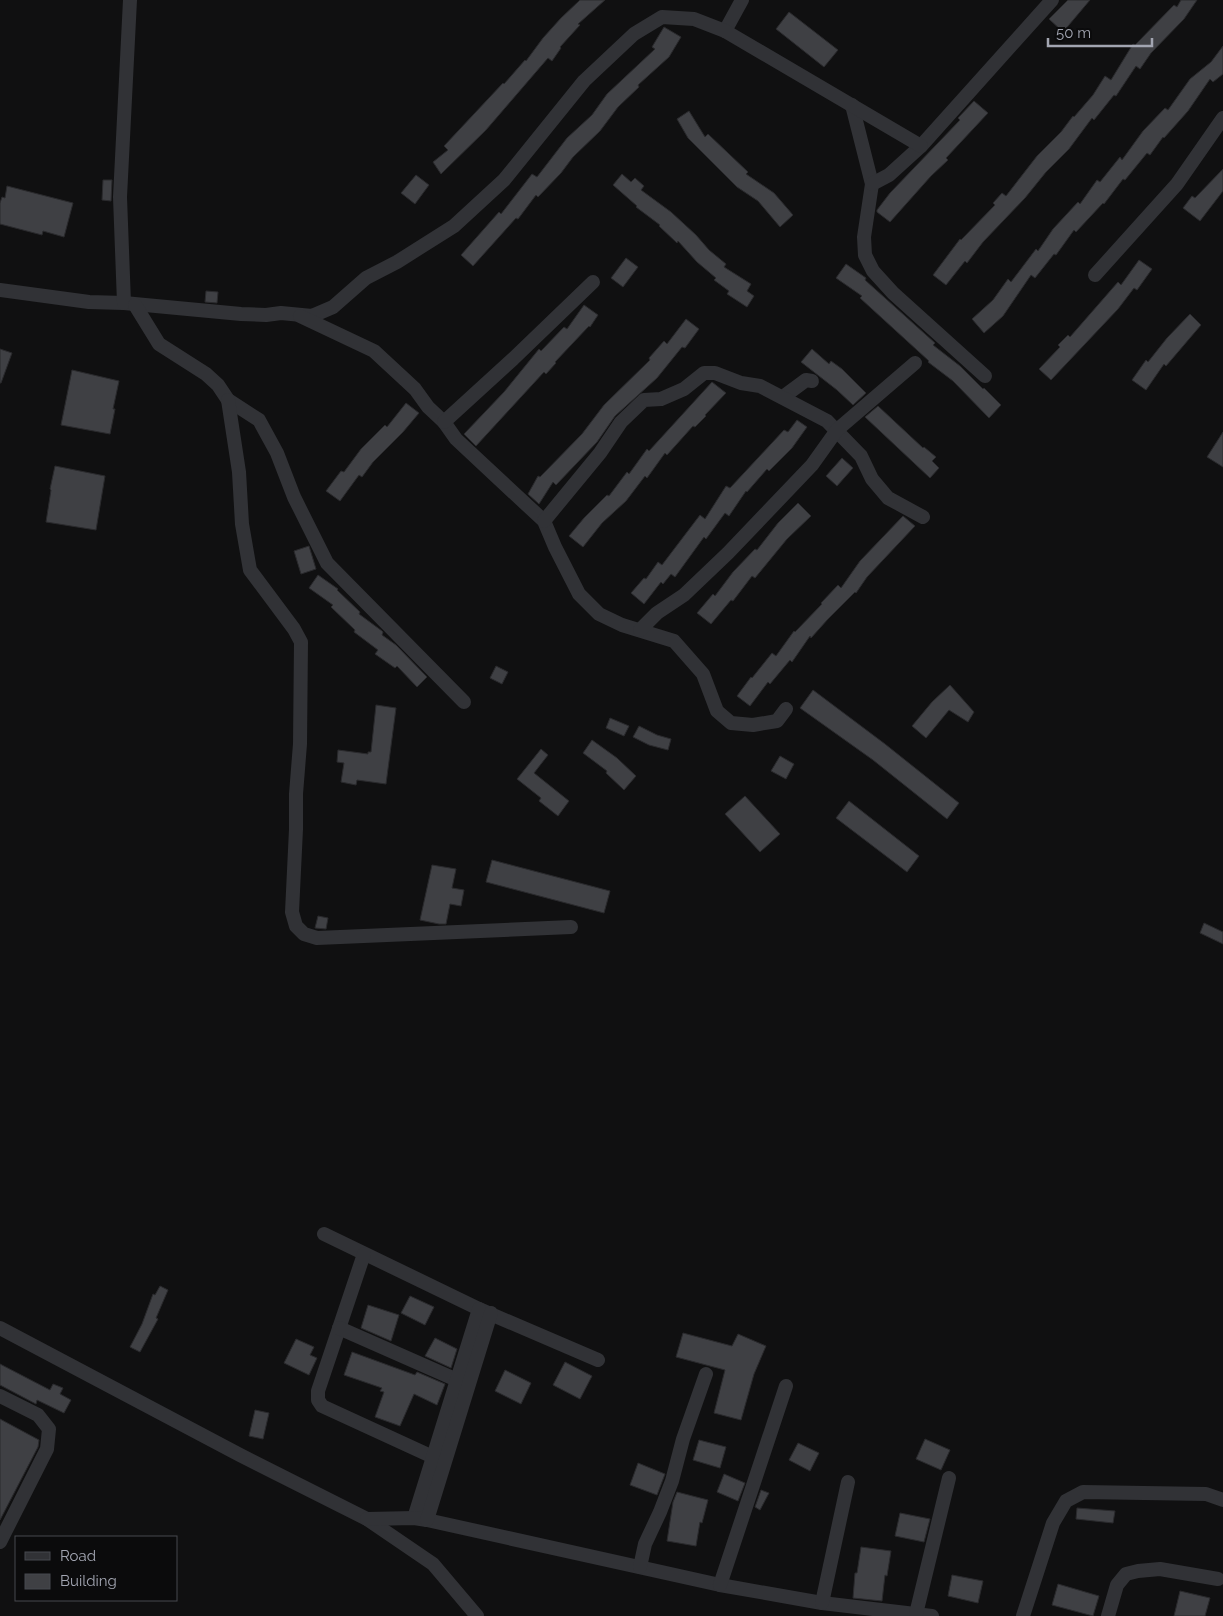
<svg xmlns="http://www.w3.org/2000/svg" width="1223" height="1616" viewBox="0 0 1223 1616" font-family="Raleway,sans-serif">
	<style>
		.building { fill: #3f4044; stroke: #2a2a2d }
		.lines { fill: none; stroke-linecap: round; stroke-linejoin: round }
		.minor { stroke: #313236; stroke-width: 14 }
	</style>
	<rect width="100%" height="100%" fill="#101011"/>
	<g class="building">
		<path d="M580,0H605L578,24L580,25L560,47L561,48L552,61L548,58L486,130L441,174L433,162L448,150L444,146L503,83L504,84L525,60L526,61L543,38L561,18Z"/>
		<path d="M1068,0H1090L1063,32L1049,19Z"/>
		<path d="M1181,0H1197L1184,19L1151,53L1140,69L1136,66L1116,96L1114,95L1094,120L1092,118L1069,149L1046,172L1025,198L983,242L967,263L965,261L946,285L933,275L960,239L961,240L995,205L993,203L1002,193L1006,196L1037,156L1061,132L1073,116L1074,117L1093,95L1105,76L1111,80L1133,44L1135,45L1174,5L1177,7Z"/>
		<path d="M789,12L838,50L824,67L776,29Z"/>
		<path d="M664,27L681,37L669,57L638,85L639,87L618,107L600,131L573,157L561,173L538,197L536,195L518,219L516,218L473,266L461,255L499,212L501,214L532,174L537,177L567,138L592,115L607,94L655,49L652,47Z"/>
		<path d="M1223,46V74L1213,82L1210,79L1188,111L1164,138L1163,137L1150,155L1147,153L1125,180L1123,179L1104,204L1103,203L1076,232L1074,230L1056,255L1054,254L1035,278L1031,275L1003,316L984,333L972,319L993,300L1008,279L1011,282L1036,249L1038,251L1053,229L1078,202L1080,204L1097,180L1100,182L1120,157L1122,160L1143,131L1165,108L1168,110L1190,79L1211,62Z"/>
		<path d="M974,101L988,113L946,158L948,160L931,176L890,222L877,212V210L890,193L960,120L958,118Z"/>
		<path d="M689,111L705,137L708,134L748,172L746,174L774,193L793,215L780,227L758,201L737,187L688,138L677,119Z"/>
		<path d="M1223,169V191L1200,221L1183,208L1192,196L1195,198Z"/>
		<path d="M622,174L631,182L635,178L644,186L641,190L671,212L696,235L709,250L726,264L724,267L751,284L747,291L754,296L747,307L727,294L729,291L714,280L716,278L697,262L678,241L677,243L659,226L660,225L636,207L637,206L613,185Z"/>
		<path d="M416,175L429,185L415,204L401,193Z"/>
		<path d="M103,180H112L111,201L102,200Z"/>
		<path d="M7,186L73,203L64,237L43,231L42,235L0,224V203L2,197L5,198Z"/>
		<path d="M626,258L638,267L623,287L611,278Z"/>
		<path d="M1139,260L1152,269L1137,290L1134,288L1118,309L1051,380L1039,369L1060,347L1058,345L1068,335L1070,337L1118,282L1121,285Z"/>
		<path d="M846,264L866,278L865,280L935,343L933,345L960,366L983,389L984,388L1001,405L989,418L953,381L928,362L929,361L860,298L862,296L836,278Z"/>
		<path d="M206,291L218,292L217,303L205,302Z"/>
		<path d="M584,305L598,315L590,327L589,326L555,362L556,363L546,374L544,372L476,446L464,434L504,392L539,349L541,351L564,327L567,329Z"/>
		<path d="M1190,314L1201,325L1166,366L1164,364L1146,390L1132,380L1146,360L1148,362L1167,338Z"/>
		<path d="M686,319L699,329L685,348L682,347L657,378L615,416L597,442L556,485L553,482L539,504L528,494L538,476L540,477L582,434L604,405L650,360L649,358L664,341L667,344Z"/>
		<path d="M0,349L12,353L1,383H0Z"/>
		<path d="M812,349L829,364L831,361L842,369L866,393L853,405L837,390L801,362Z"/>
		<path d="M72,370L119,381L113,409H115L110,434L61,425Z"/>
		<path d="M712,382L726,393L705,415L706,416L695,427L693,426L667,455L665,453L647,478L645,476L626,501L602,523L583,547L569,536L584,518L607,495L609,496L627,472L629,474L647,449L649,451Z"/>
		<path d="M406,403L419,413L403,432L373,462L362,477L359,475L340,501L326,491L341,471L344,472L361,449L385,425L387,427Z"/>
		<path d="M878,406L923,448L924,447L936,457L932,461L939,468L930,478L865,417Z"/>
		<path d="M797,420L807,427L792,448L769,471L767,469L747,492L746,491L729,516L725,513L706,539L704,537L675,577L671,574L663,584L661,582L644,604L631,593L644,578L646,579L658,562L662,565L700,515L705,519L726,486L730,488L784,430L788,432Z"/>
		<path d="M1223,432V467L1207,457Z"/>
		<path d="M842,458L853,468L837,486L826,476Z"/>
		<path d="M55,466L105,476L96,530L46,522L51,490L50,489Z"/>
		<path d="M798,503L811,516L787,539L755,578L752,576L733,601L731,600L711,624L697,613L713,594L715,596L733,572L755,549L757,550L778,523Z"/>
		<path d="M903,516L915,526L867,577L856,593L855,592L828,619L811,638L810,636L792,662L790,660L770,684L768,682L750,706L737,696L751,677L752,678L772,653L776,656L794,631L795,632L822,604L821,603L838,585L841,588L860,561Z"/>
		<path d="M309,546L316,569L301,574L294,551Z"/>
		<path d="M318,575L338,589L337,590L360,612L359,614L382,631L383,632L382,635L396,645L427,677L417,687L397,666L395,668L375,654L378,650L354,632L355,630L331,607L333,605L309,588Z"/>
		<path d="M496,666L508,672L502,684L490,678Z"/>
		<path d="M950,685L974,712L968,722L949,710L926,738L912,726L932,702Z"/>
		<path d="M813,690L885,744L959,803L947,819L873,760L800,708Z"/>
		<path d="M376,705L396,708L386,784L357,780L356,785L341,782L344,763L337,762L338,750L368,754V752H371Z"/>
		<path d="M610,718L629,726L624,736L606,728Z"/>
		<path d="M639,726L657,735L671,739L668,750L649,745L633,737Z"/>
		<path d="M592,740L617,758L636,776L624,790L606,773L607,771L583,753Z"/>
		<path d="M541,749L548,755L534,773L569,801L558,816L539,801L541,798L517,779Z"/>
		<path d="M780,756L794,764L786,779L771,771Z"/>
		<path d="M745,796L780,834L760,852L725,814Z"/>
		<path d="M849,801L919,856L907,872L836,818Z"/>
		<path d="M492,860L610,891L604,913L486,882Z"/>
		<path d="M432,865L456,869L452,888L464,890L461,906L450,904L446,924H439L420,920Z"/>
		<path d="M318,916L328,918L326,929L315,928Z"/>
		<path d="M1204,923L1223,932V944L1200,933Z"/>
		<path d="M160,1286L168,1290L156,1318L158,1319L140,1352L130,1347L142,1324L153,1294L155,1295Z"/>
		<path d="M410,1296L434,1307L425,1325L401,1313Z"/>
		<path d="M368,1305L399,1315L391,1341L361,1328Z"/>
		<path d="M683,1333L732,1346L738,1334L766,1346L754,1374L741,1420L714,1413L725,1370L676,1357Z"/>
		<path d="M435,1338L457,1349L451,1368L425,1356Z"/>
		<path d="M296,1339L314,1347L310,1355L317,1358L309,1375L284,1363Z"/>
		<path d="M352,1352L415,1375L417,1372L445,1384L437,1405L414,1394L400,1426L375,1417L384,1392L380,1391L382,1388L344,1375Z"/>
		<path d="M565,1362L592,1376L580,1399L553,1385Z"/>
		<path d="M0,1364L50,1390L53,1384L63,1388L60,1394L71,1400L64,1413L37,1400L36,1404L0,1385Z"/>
		<path d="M505,1370L531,1383L521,1404L495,1391Z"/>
		<path d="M255,1410L269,1413L263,1439L249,1436Z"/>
		<path d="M0,1419L39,1440L38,1447L0,1520Z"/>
		<path d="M925,1439L950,1450L941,1470L916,1459Z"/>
		<path d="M699,1440L726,1447L720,1468L693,1460Z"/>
		<path d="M798,1443L819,1453L810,1471L789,1460Z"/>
		<path d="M638,1463L665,1474L657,1495L630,1485Z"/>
		<path d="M724,1474L745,1483L738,1501L717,1492Z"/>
		<path d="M761,1490L769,1493L760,1510L755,1507Z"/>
		<path d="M677,1492L708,1500L702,1523L700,1522L696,1546L667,1541L673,1502Z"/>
		<path d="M1077,1508L1115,1511L1113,1523L1076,1519Z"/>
		<path d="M900,1513L930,1519L924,1542L895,1536Z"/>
		<path d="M861,1547L891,1551L887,1576L885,1575L882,1601L853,1598L855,1573H857Z"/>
		<path d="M952,1575L983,1581L978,1603L948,1596Z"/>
		<path d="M1058,1584L1099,1596L1093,1616L1052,1605Z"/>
		<path d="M1180,1591L1210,1598L1205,1616H1174Z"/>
	</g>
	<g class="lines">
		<g class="minor">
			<path d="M725,31L742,0"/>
			<path d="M852,105L872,184L864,237L865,255L873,271L893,293L985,376"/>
			<path d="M872,184L889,175L921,146L1052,0"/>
			<path d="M1095,275L1177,184L1223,118"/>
			<path d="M0,290L89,302L124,303L241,314L266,315L281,313L312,316L333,307L366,278L397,262L454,226L504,180L584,81L634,34L662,17L694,19L725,31L921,146"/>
			<path d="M124,303L120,197L130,0"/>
			<path d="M135,305L159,344L206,374L218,385L228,400L259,420L277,453L294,497L327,563L464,702"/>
			<path d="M300,316L374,351L415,389L428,407L444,422L456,439L544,521L555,547L579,594L599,614L622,625L674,641L703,674L717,711L731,723L753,725L777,721L786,709"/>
			<path d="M783,397L806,380L812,381"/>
			<path d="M228,400L239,472L242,524L250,570L294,629L301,642L300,744L296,794V829L292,912L296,926L304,934L317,938L571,927"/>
			<path d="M444,422L513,359L593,282"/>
			<path d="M544,521L600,453L621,422L644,400L661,399L684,389L704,373H715L741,383L760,386L827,421L861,456L872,479L888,498L923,517"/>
			<path d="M640,630L657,613L684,595L728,553L812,465L837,430L915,363"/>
			<path d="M324,1234L479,1309L598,1360"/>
			<path d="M364,1254L318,1391V1400L322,1406L433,1457"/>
			<path d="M0,1328L240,1455L367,1519L433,1564L477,1616"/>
			<path d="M339,1328L457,1380"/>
			<path d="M0,1396L38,1415L49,1429L47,1449L0,1542"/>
			<path d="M414,1518L479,1309"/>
			<path d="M367,1519L414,1518L427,1520L720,1585L822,1603L932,1616"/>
			<path d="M427,1520L491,1313"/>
			<path d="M640,1567L645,1544L660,1512L672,1481L683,1439L706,1374"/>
			<path d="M720,1585L786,1386"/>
			<path d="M822,1603L848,1482"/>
			<path d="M916,1614L949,1478"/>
			<path d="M1023,1616L1053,1523L1066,1501L1083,1492L1206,1494L1223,1500"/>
			<path d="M1108,1616L1117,1585L1126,1574L1138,1571L1160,1569L1218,1579"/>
		</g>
	</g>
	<rect x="15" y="1536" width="162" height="65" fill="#0b0b0c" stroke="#47494e"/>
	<rect x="25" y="1552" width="25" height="8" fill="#313236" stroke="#47494e"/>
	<text x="60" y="1561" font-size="15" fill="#a2a5b1">Road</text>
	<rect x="25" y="1574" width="25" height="15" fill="#3f4044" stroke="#47494e"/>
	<text x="60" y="1586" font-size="15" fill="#a2a5b1">Building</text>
	<path d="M1048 38v8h104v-8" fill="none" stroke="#a2a5b1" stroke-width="2.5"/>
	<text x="1056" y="38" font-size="15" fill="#a2a5b1" stroke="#0b0b0c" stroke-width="4" paint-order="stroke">50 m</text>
</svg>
